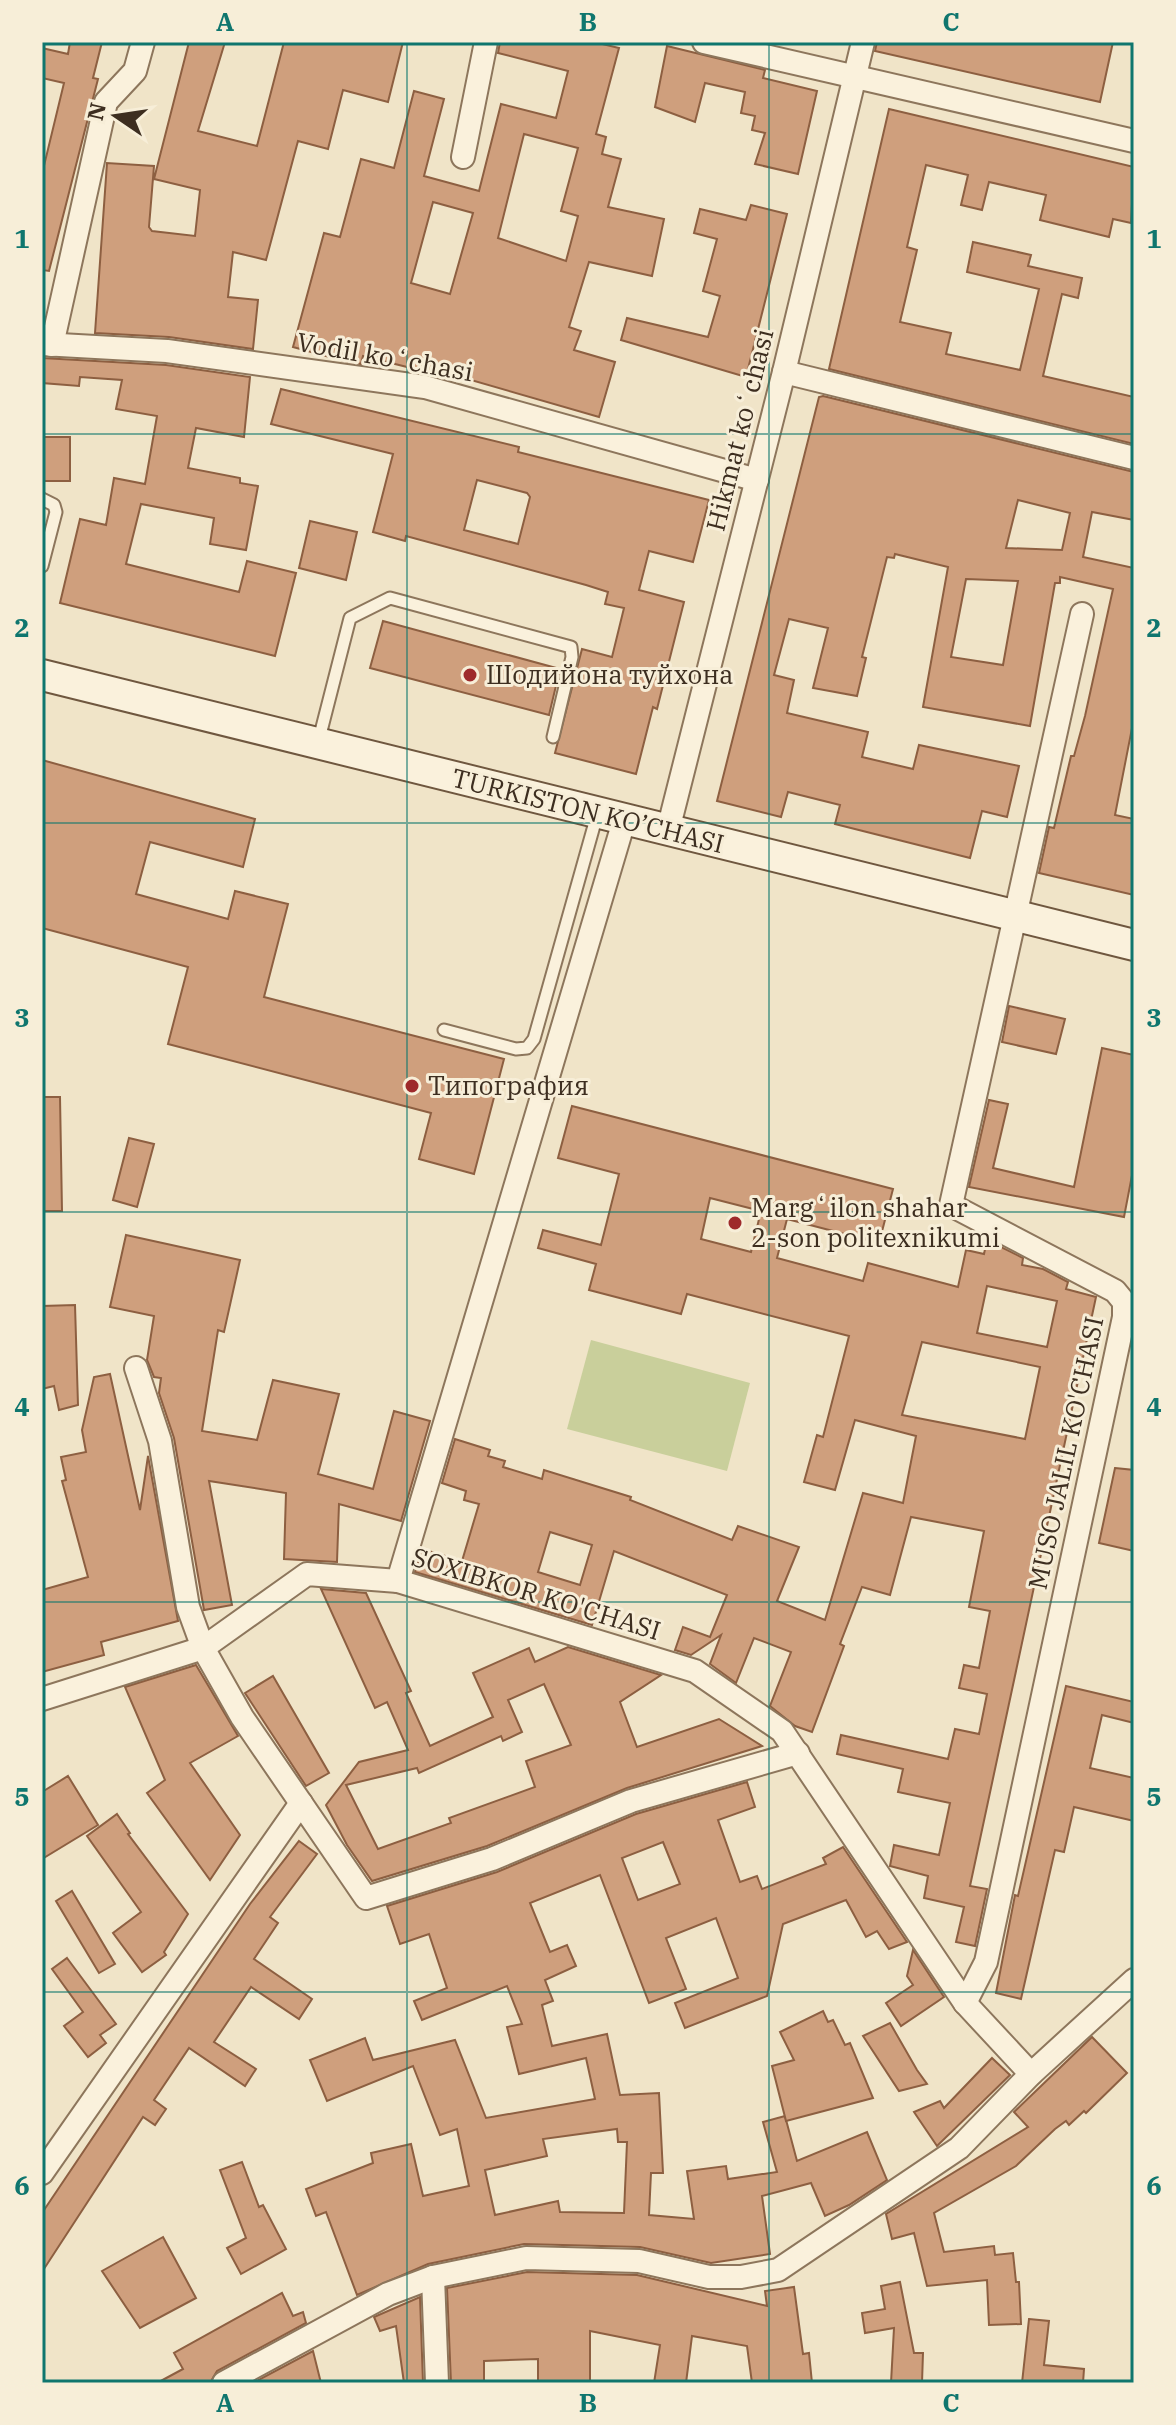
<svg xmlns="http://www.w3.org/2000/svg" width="1176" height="2425" viewBox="0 0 1176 2425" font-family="'IBM Plex Serif',serif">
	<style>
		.green { fill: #c9cf9b }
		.building { fill: #cf9f7d; stroke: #8d5f41; stroke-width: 2; fill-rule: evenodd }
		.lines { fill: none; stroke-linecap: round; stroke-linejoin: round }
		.service-casing { stroke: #8d765c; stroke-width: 15 }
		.minor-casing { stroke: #8d765c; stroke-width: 26 }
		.secondary-casing { stroke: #6f573f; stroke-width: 34 }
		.service { stroke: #faf1dc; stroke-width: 11 }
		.minor { stroke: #faf1dc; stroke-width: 22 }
		.secondary { stroke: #faf1dc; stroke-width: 30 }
		.grid { fill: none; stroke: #0f766e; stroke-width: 2; stroke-opacity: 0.55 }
		.poi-dot { fill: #9e2a2b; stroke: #f7eed8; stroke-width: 3 }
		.labels { text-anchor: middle; stroke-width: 6; stroke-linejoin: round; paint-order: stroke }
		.street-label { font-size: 26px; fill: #3d2e20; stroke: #f7eed8 }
		.poi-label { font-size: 26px; fill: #3d2e20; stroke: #f7eed8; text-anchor: start }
		.neatline { fill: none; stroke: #0f766e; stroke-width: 3 }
		.grid-label { font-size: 26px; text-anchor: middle; font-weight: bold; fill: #0f766e }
	</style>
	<rect width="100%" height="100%" fill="#f0e4c8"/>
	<path class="green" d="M591,1340L750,1383L727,1471L567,1429Z"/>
	<g class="building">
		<path d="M70,42H102L93,78L98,79L49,271L42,270V174L64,83L42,78V48L68,54Z"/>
		<path d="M189,42H225L198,131L257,146L284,42H403L388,102L343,90L328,149L298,141L266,260L233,252L228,297L258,300L253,349L169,337L95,333L107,163L154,166L149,227L152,231L195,236L200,190L154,179Z"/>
		<path d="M500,42H594L619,48L596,134L606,137L602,154L621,159L608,207L664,219L652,276L589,262L569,327L581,331L574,350L615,362L599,417L440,371L439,375L363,356L361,364L348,362L293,347L324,233L340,237L361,159L394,168L414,91L444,99L424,176L479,191L501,104L556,118L568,71L498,53ZM524,134L578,148L561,211L578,216L566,261L498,238ZM433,202L473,213L450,294L411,283Z"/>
		<path d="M877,42H1113L1100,102L875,51Z"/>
		<path d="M667,46L765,70L763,78L817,91L798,174L755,164L765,133L752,130L755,116L741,113L745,92L705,83L695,122L655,107Z"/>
		<path d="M889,109L1134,167L1131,223L1113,219L1109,237L1040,220L1046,195L989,182L982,210L961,205L968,175L926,165L907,247L917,250L900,322L951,333L946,354L1020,370L1039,289L967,272L973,242L1031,255L1028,266L1082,278L1078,298L1062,294L1043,376L1134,397V444L829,369Z"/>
		<path d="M751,205L787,214L746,377L621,340L627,318L708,337L720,296L703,291L717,239L694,233L700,209L746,220Z"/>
		<path d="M42,358L166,365L250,377L244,437L196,428L188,468L240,478V483L258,486L246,550L210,544L214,518L141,504L126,564L239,592L247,561L296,573L275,656L60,603L80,519L106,525L114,478L145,484L157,416L116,409L122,380L80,377L79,386L42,383Z"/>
		<path d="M281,389L519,447L518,452L709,500L693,562L649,551L639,590L684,602L657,709L653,707L636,774L555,753L582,649L612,657L624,608L605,604L608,592L586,585L406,536L405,541L373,532L393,454L271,424ZM477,480L527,493L530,497L518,544L464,530Z"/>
		<path d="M823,396L1134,472V520L1092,512L1083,557L1134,568V718L1115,815L1134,819V895L1039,873L1049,827L1054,828L1071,756H1074L1085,716L1113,589L1060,577V583H1055L1030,726L923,707L948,567L895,554L894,558L887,557L862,657L866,658L857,696L813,688L828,628L789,619L774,675L794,680L787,713L868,732L862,757L913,769L919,745L1019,766L1007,817L982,811L970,858L835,824L840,805L788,792L781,817L717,801L819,397ZM1018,500L1070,513L1062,550L1006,548ZM966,579L1018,581L1003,665L951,657Z"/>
		<rect x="42" y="437" width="28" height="44"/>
		<path d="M310,521L357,532L346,580L299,568Z"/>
		<path d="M383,621L560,669L549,715L370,668Z"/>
		<path d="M42,760L255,819L243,867L150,842L136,894L228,919L235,891L288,904L264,997L504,1059L474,1174L419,1159L431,1113L168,1044L188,967L42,928Z"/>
		<path d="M1009,1006L1065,1019L1056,1054L1002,1042Z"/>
		<path d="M1102,1048L1134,1055V1165L1124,1217L969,1187L989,1100L1008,1104L993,1168L1074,1187Z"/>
		<path d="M42,1097H60L62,1211H42Z"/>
		<path d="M572,1106L893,1189L879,1243L787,1219L777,1258L863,1281L868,1263L958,1287L966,1250L984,1254L987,1240L1023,1258L1022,1265L1043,1269L1068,1282L1066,1289L1096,1297L970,1886L987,1889L975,1946L956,1942L964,1907L924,1898L928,1876L890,1866L894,1845L939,1855L950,1803L898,1792L903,1769L837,1754L841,1735L948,1759L955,1729L979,1734L987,1694L959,1688L964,1665L979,1668L990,1611L969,1607L984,1531L911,1517L890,1595L862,1587L840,1644L844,1646L812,1732L795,1726L770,1706L791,1652L754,1638L736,1683L710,1664L721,1635L691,1655L675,1650L683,1627L710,1637L727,1595L614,1551L592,1625L415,1572L422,1549L462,1561L479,1504L464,1500L466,1491L442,1483L455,1439L490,1450L488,1456L505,1461L503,1467L542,1479L544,1470L631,1497L630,1500L732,1540L738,1526L799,1547L777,1601L825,1620L863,1493L903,1503L916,1436L855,1420L835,1490L804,1482L817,1435L823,1437L849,1336L687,1294L681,1314L589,1290L596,1264L538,1248L543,1230L601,1245L619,1174L558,1158ZM710,1198L761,1211L751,1252L701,1239ZM987,1286L1057,1301L1047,1347L977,1333ZM922,1342L1040,1367L1025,1439L902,1415ZM550,1532L592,1545L580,1585L538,1572Z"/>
		<path d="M129,1138L154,1144L137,1207L113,1200Z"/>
		<path d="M126,1235L240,1260L224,1332L218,1330L202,1431L257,1440L273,1380L339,1394L318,1474L373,1489L394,1411L430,1421L401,1521L339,1504L337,1562L284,1559L286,1493L209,1481L232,1605L204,1610L174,1438L159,1393L161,1378L154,1377L147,1360L154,1316L110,1307Z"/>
		<path d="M75,1305L78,1405L59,1410L54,1386L42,1389V1306Z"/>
		<path d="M110,1374L140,1510L148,1456L178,1621L101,1642L104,1655L42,1672V1590L88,1577L62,1481L66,1480L61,1457L86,1452L82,1430L94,1377Z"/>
		<path d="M1115,1468L1134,1470V1551L1099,1543Z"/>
		<path d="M321,1589L366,1593L411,1691L406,1693L430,1746L493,1717L473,1673L529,1648L535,1662L568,1647L661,1675L620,1702L637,1747L719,1719L762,1746L627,1788L487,1846L372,1881L347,1845L326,1805L359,1762L408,1750L387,1702L375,1708ZM544,1684L571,1745L526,1761L535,1787L449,1818L451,1823L378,1849L346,1785L417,1768L419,1773L501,1736L503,1741L522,1732L508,1700Z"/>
		<path d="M196,1665L238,1736L190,1763L240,1835L210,1880L147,1793L165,1780L125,1687Z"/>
		<path d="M273,1676L329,1773L306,1786L245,1693Z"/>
		<path d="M1066,1686L1134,1702V1723L1102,1715L1090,1768L1134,1778V1821L1074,1807L1064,1852L1055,1850L1021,1999L996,1993L1015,1895L1018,1896Z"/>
		<path d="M68,1776L98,1825L42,1859V1792Z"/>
		<path d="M747,1782L755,1807L718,1820L740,1882L757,1876L762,1889L826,1864L823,1858L843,1847L907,1942L889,1949L877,1931L866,1937L846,1900L783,1924L767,1996L685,2028L675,2003L738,1978L716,1918L666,1938L686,1989L649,2003L600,1875L530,1903L550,1952L567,1945L576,1966L545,1980L553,2001L542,2005L552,2046L607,2034L620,2095L659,2093L663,2173H651L649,2215L694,2219L687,2171L726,2166L728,2179L777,2172L763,2122L785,2116L797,2161L867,2132L887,2180L849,2205L825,2216L811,2183L762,2196L770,2254L711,2263L640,2247L524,2244L428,2264L357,2295L326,2212L316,2216L306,2189L373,2163L371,2153L411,2144L423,2196L469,2186L457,2129L440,2135L413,2066L327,2101L310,2060L365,2038L373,2060L455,2040L486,2118L595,2099L586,2058L519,2074L507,2027L522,2024L507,1986L422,2020L414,2001L447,1988L429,1934L400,1944L387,1906L497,1872L636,1814ZM663,1842L680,1884L638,1900L622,1858ZM617,2129L618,2142H627L624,2213L560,2212L558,2201L495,2215L485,2170L547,2156L543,2139Z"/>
		<path d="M117,1814L130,1833L128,1834L188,1914L164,1952L166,1955L142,1972L113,1933L141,1912L87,1836Z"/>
		<path d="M299,1841L317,1854L270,1917L278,1923L254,1959L312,1999L299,2019L251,1987L214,2042L256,2069L245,2086L189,2048L154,2100L166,2109L155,2125L143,2117L42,2272V2213L250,1904Z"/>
		<path d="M72,1891L115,1964L99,1973L56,1901Z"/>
		<path d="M913,1950L944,1997L901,2026L886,2003L913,1985L907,1976Z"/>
		<path d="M67,1958L116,2024L100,2035L106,2043L88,2057L64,2026L83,2012L52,1969Z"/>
		<path d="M823,2011L828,2022L833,2020L845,2045L850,2043L873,2098L786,2121L772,2066L794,2060L780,2032Z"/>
		<path d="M890,2023L917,2070L927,2084L899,2091L863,2036Z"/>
		<path d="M1092,2037L1127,2073L1086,2113L1084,2111L1069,2125L1066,2121L1055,2129L1016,2166L934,2213L944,2252L994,2246L995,2255L1013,2253L1016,2282H1019L1021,2324L989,2325L987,2280L927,2286L914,2233L892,2239L886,2214L1028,2127L1014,2112Z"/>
		<path d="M992,2058L1010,2075L937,2146L914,2112L940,2101L944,2108Z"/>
		<path d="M242,2162L259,2207L263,2205L286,2249L241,2274L227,2248L246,2238L220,2170Z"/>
		<path d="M163,2237L196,2298L140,2328L102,2271Z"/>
		<path d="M527,2272L637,2275L767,2306L765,2291L794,2287L803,2354L809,2353L812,2383H752L747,2346L692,2336L686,2383H654L660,2345L590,2331V2383H538V2359L484,2361V2383H451L447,2288Z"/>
		<path d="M900,2282L914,2353H923L922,2383H891L894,2328L865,2333L862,2313L885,2309L881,2286Z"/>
		<path d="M282,2293L293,2316L303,2312L306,2323L217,2371L210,2383H157L183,2369L174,2353Z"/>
		<path d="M420,2297L423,2383H404L396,2326L380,2331L374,2317Z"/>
		<path d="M1029,2319L1049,2321L1044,2365L1084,2369L1083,2383H1022Z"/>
		<path d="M313,2351L321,2383H253Z"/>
	</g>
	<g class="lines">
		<g class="service-casing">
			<g id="service">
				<path d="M42,499L54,505L56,512L42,566"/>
				<path d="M318,743L350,618L390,598L571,647L572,657L553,737"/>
				<path d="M444,1030L516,1049L527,1048L534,1039L597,815"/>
			</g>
		</g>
		<g class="minor-casing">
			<g id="minor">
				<path d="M704,42L1134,141"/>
				<path d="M463,157L486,42"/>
				<path d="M42,344L167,351L425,387L757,480"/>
				<path d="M52,345L106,102L135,71L143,42"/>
				<path d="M784,372L1134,458"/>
				<path d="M668,830L784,372L863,42"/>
				<path d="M136,1368L160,1441L188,1607L203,1648L242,1717L366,1898L492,1859L631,1801L798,1753"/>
				<path d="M398,1581L624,821"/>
				<path d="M42,1699L203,1648L307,1574L398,1581L695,1671L782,1731L965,2003L1031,2074"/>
				<path d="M965,2003L986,1962L1124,1317V1302L1115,1291L951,1205L1082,614"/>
				<path d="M42,2173L301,1803"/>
				<path d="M433,2277L437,2383"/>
				<path d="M224,2383L388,2294L433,2277L526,2258L639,2261L709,2277H741L778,2270L959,2148L1031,2074L1134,1980"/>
			</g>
		</g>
		<g class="secondary-casing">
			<path id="secondary" d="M42,675L1134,945"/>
		</g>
		<use href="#service" class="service"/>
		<use href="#minor" class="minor"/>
		<use href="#secondary" class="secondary"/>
	</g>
	<path class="grid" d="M407,42V2383M769,42V2383M42,434H1134M42,823H1134M42,1212H1134M42,1602H1134M42,1992H1134"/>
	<g class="poi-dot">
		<circle cx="470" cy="675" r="8"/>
		<circle cx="412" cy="1086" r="8"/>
		<circle cx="735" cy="1223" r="8"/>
	</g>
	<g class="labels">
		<g class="street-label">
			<text transform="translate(385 357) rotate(10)" y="9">Vodil koʻchasi</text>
			<text transform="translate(740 430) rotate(-76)" y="9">Hikmat koʻchasi</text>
			<text transform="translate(588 811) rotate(14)" y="9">TURKISTON KO’CHASI</text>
			<text transform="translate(1066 1453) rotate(-78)" y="9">MUSO JALIL KO'CHASI</text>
			<text transform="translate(536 1594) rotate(17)" y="9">SOXIBKOR KO'CHASI</text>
		</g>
		<g class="poi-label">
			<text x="486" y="684">Шодийона туйхона</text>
			<text x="428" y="1095">Типография</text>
			<text x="751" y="1217">Margʻilon shahar<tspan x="751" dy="30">2-son politexnikumi</tspan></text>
		</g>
	</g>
	<rect width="1176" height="2425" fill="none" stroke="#f7eed8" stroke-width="88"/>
	<g transform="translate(116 116) rotate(283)" stroke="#f7eed8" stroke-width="6" paint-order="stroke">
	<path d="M0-6L14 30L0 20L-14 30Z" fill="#3d2e20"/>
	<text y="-12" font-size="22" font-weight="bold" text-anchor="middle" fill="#3d2e20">N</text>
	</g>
	<rect x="44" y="44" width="1088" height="2337" class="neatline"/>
	<g class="grid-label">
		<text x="225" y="31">A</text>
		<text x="588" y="31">B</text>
		<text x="951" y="31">C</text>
		<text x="22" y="248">1</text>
		<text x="1154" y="248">1</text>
		<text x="22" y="637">2</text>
		<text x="1154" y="637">2</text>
		<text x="22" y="1027">3</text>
		<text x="1154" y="1027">3</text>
		<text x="22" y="1416">4</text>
		<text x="1154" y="1416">4</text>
		<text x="22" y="1806">5</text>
		<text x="1154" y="1806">5</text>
		<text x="22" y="2195">6</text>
		<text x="1154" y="2195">6</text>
		<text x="225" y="2412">A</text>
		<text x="588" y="2412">B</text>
		<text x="951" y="2412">C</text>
	</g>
</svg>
